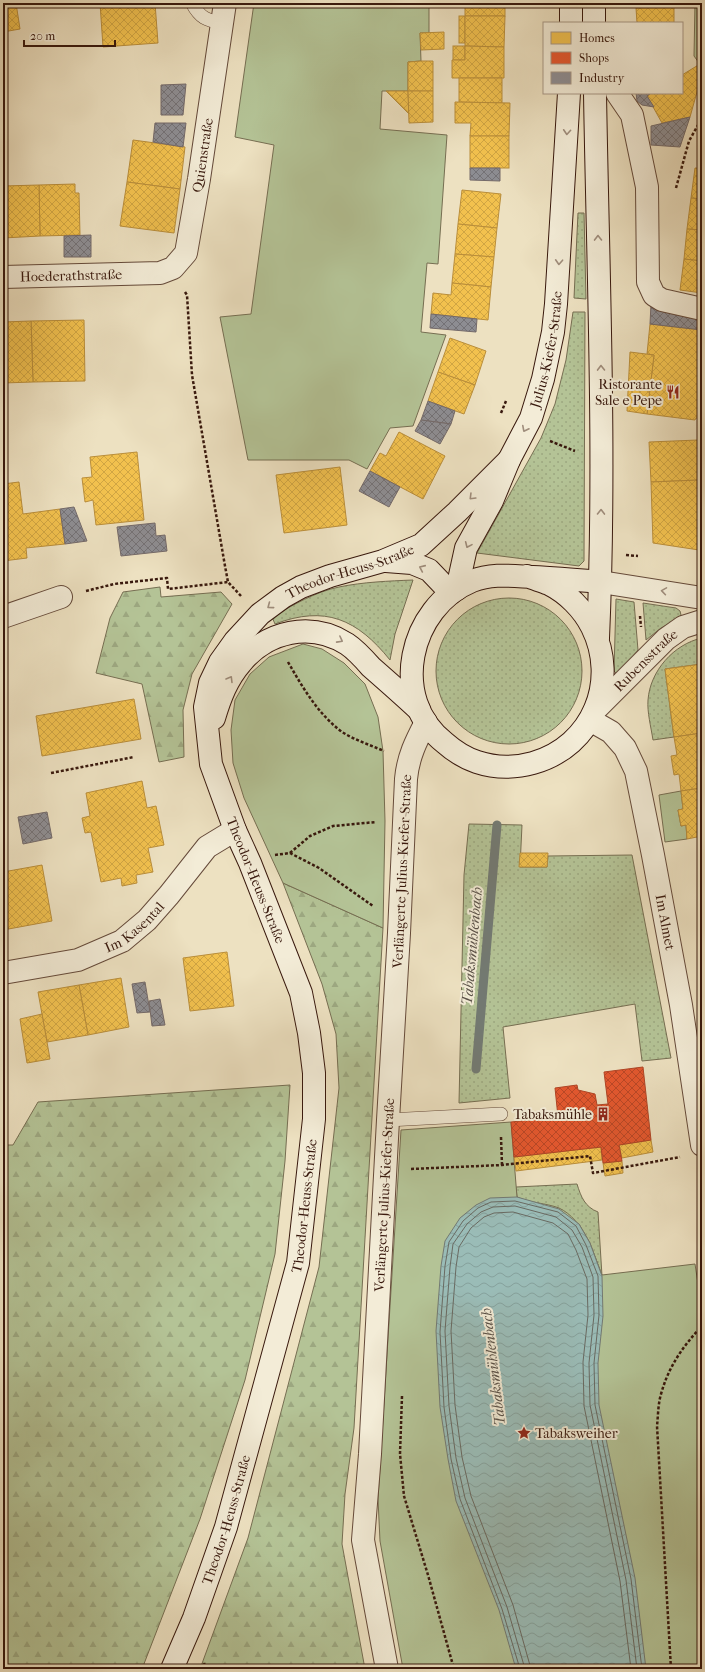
<svg xmlns="http://www.w3.org/2000/svg" width="705" height="1672" viewBox="0 0 705 1672" font-family="'IM FELL French Canon',serif">
	<style>
		.grass { fill: url(#grass-dots); stroke: #766e52 }
		.forest { fill: url(#forest-firs); stroke: #766e52 }
		.green { fill: #b4c396; stroke: #766e52 }
		.water { fill: url(#water-waves); stroke: #737a73 }
		.homes { fill: url(#homes-cross-hatch); stroke: #ba8e3a }
		.shops { fill: url(#shops-cross-hatch); stroke: #b04424 }
		.industry { fill: url(#industry-cross-hatch); stroke: #746a6a }
		.lines { fill: none; stroke-linecap: round; stroke-linejoin: round }
		.shore { stroke: #696a62; stroke-width: 1 }
		.stream { stroke: #737a73; stroke-width: 9 }
		.lane-casing { stroke: #654a3a; stroke-width: 14 }
		.street-casing { stroke: #654a3a; stroke-width: 24 }
		.secondary-casing { stroke: #38180d; stroke-width: 24 }
		.path { stroke: #38180d; stroke-width: 2.5; stroke-dasharray: 3 2; stroke-linecap: butt }
		.lane { stroke: #f3ecd7; stroke-width: 13 }
		.street { stroke: #f3ecd7; stroke-width: 22 }
		.secondary { stroke: #f3ecd7; stroke-width: 22 }
		.oneway { stroke: #9f8d7c }
		.labels { text-anchor: middle; stroke-width: 4; stroke-linejoin: round; paint-order: stroke }
		.street-label { font-size: 14px; fill: #38180d; stroke: #f3ecd7 }
		.poi-label { font-size: 14px; fill: #38180d; stroke: #f3ecd7; text-anchor: end }
		.water-label { font-size: 15px; font-style: italic; fill: #5a5148; stroke: #f3ecd7 }
	</style>
	<defs>
		<pattern id="grass-dots" width="8" height="8" patternUnits="userSpaceOnUse"><rect width="8" height="8" fill="#b4c396"/><path d="M2 2h.1M6 6h.1" fill="none" stroke="#9ca780" stroke-width="1.8" stroke-linecap="round"/></pattern>
		<pattern id="forest-firs" width="22" height="20" patternUnits="userSpaceOnUse"><rect width="22" height="20" fill="#b4c396"/><path d="M5 1l3.5 6h-7zM16 11l3.5 6h-7z" fill="#9ca780"/></pattern>
		<pattern id="water-waves" width="16" height="10" patternUnits="userSpaceOnUse"><rect width="16" height="10" fill="#9abcb7"/><path d="M0 5q4-4 8 0t8 0" fill="none" stroke="#85a19c"/></pattern>
		<pattern id="homes-cross-hatch" width="8" height="8" patternUnits="userSpaceOnUse"><rect width="8" height="8" fill="#f2c14e"/><path d="M0 0l8 8M0 8l8-8" fill="none" stroke="#d0a543"/></pattern>
		<pattern id="shops-cross-hatch" width="8" height="8" patternUnits="userSpaceOnUse"><rect width="8" height="8" fill="#e4572e"/><path d="M0 0l8 8M0 8l8-8" fill="none" stroke="#ba4726"/></pattern>
		<pattern id="industry-cross-hatch" width="8" height="8" patternUnits="userSpaceOnUse"><rect width="8" height="8" fill="#8d8d92"/><path d="M0 0l8 8M0 8l8-8" fill="none" stroke="#747276"/></pattern>
	</defs>
	<rect width="100%" height="100%" fill="#ede1c1"/>
	<filter id="stains"><feTurbulence type="fractalNoise" baseFrequency=".005" numOctaves="4"/><feColorMatrix values="0 0 0 0 .2 0 0 0 0 .09 0 0 0 0 .02 0 0 0 .5 -.17"/></filter>
	<radialGradient id="worn" r=".72"><stop offset=".6" stop-color="#630" stop-opacity="0"/><stop offset="1" stop-color="#630" stop-opacity=".3"/></radialGradient>
	<g class="grass">
		<path d="M578,213H584L586,299L574,298Z"/>
		<path d="M573,312H585L584,561L579,566L477,553L541,438L555,404L566,360Z"/>
		<path d="M413,580L395,634L390,660C357,619 325,605 275,624L272,617C293,605 315,592 339,587C363,582 389,581 413,580Z"/>
		<circle cx="509" cy="671" r="73"/>
		<path d="M616,599L634,602L638,650L620,672L616,673L614,671Z"/>
		<path d="M643,603L676,608L680,611L681,615L676,620L661,628L646,640Z"/>
		<path d="M702,638V664L665,669L674,737L653,740C651,727 647,712 648,700C650,671 674,644 702,638Z"/>
		<path d="M469,824L522,825L520,867H547L548,856L632,855L671,1058L642,1061L635,1004L503,1027L510,1098L459,1103L464,875Z"/>
		<path d="M577,1184C581,1197 585,1207 598,1212L602,1276L590,1243L579,1224L517,1197L516,1187Z"/>
	</g>
	<g class="forest">
		<path d="M160,587L161,597L221,592L232,604L192,674L183,710L184,757L159,762L142,684L96,673L110,618L123,592Z"/>
		<path d="M283,883L383,928L354,1428L345,1494L342,1544L365,1669H200L248,1538L319,1267L339,1088L336,1034L322,984Z"/>
		<path d="M290,1085L285,1161L275,1254L245,1380L200,1519L142,1669H3V1145H13L38,1102Z"/>
	</g>
	<g class="green">
		<path d="M254,3H429V33H420L421,61L408,62V91H382L380,129L447,135L438,264L427,263L421,332L446,335L413,426L390,428L367,469L349,460H248L220,317L251,314L274,145L235,137Z"/>
		<path d="M695,3H702V67L694,56Z"/>
		<path d="M303,644L322,649L344,663L365,684L378,717L383,751L385,821L383,928L283,883L244,798L233,763L231,730L235,700L250,674L269,657Z"/>
		<path d="M681,791L683,809L678,810L681,826L686,825L687,839L665,842L659,795Z"/>
		<path d="M511,1122L517,1197C530,1203 546,1203 559,1208C584,1220 593,1252 602,1275L695,1264L702,1310V1669H403L380,1541L378,1499L401,1130Z"/>
	</g>
	<path class="water" d="M517,1197L559,1209L579,1224L590,1243L602,1276L603,1316L598,1363L599,1405L635,1578L646,1669H516L499,1610L456,1501L448,1459L440,1407L436,1331L441,1266L445,1241L460,1218L476,1205L490,1198Z"/>
	<g class="homes">
		<path d="M3,3H16L20,29L3,32Z"/>
		<path d="M100,3H155L158,43L103,47Z"/>
		<rect x="465" y="3" width="40" height="13"/>
		<path d="M636,3H674V7L636,8Z"/>
		<path d="M674,7V23H637L636,8Z"/>
		<rect x="459" y="16" width="6" height="27"/>
		<path d="M465,16H505L504,47L465,46Z"/>
		<path d="M444,32V49L421,50L420,33Z"/>
		<rect x="453" y="46" width="12" height="14"/>
		<path d="M465,46L504,47V78H452V60H465Z"/>
		<path d="M421,61H433V91H408V62Z"/>
		<path d="M700,64L702,67V74L690,117L662,123L647,96L651,93H682V75Z"/>
		<path d="M459,78H502V103L459,102Z"/>
		<path d="M386,91H408L409,114Z"/>
		<path d="M408,91H433V122L409,123Z"/>
		<path d="M455,102L510,103L509,136H470L471,123H455Z"/>
		<rect x="470" y="136" width="39" height="32"/>
		<path d="M133,140L185,147L180,189L127,182Z"/>
		<path d="M695,168H702V199L691,198Z"/>
		<path d="M127,182L180,189L174,233L120,226Z"/>
		<path d="M75,184V193H79L80,235L40,236L39,185Z"/>
		<path d="M39,185L40,236L3,238V186Z"/>
		<path d="M462,190L501,194L497,228L458,224Z"/>
		<path d="M691,198L702,199V230L687,229Z"/>
		<path d="M458,224L497,228L494,257L455,254Z"/>
		<path d="M687,229L702,230V261L684,259Z"/>
		<path d="M455,254L494,257L491,287L452,283Z"/>
		<path d="M684,259L702,261V293L680,290Z"/>
		<path d="M452,283L491,287L488,320L431,314L433,293L451,295Z"/>
		<path d="M84,320L85,381L33,382L31,321Z"/>
		<path d="M31,321L33,382L3,383V322Z"/>
		<path d="M650,324L702,330V418H696L695,420L647,414L654,355L647,354Z"/>
		<path d="M450,338L486,351L475,385L438,372Z"/>
		<path d="M630,352L654,355L647,414L627,411Z"/>
		<path d="M438,372L475,385L464,414L428,401Z"/>
		<path d="M399,432L445,456L423,499L370,471L380,453L386,456Z"/>
		<path d="M698,440L699,480L651,482L649,442Z"/>
		<path d="M137,452L144,520L96,525L93,500L85,502L82,478L92,477L90,457Z"/>
		<path d="M340,467L347,525L284,533L276,475Z"/>
		<path d="M699,480V550L653,543L651,482Z"/>
		<path d="M19,482L23,514L60,509L65,544L26,548L27,558L3,561V484Z"/>
		<path d="M699,501L702,502V551L699,550Z"/>
		<path d="M702,664V733L674,737L665,669Z"/>
		<path d="M134,699L141,739L42,756L36,716Z"/>
		<path d="M702,733V788L681,791L679,774L674,775L671,756L677,755L674,737Z"/>
		<path d="M142,781L147,808L156,806L164,845L148,848L153,872L136,875L137,883L122,886L121,878L101,882L91,832L85,833L82,818L90,816L86,793Z"/>
		<path d="M702,788V836L687,839L686,825L681,826L678,810L683,809L681,791Z"/>
		<path d="M520,853H548L547,867H519Z"/>
		<path d="M42,865L52,921L3,930V872Z"/>
		<path d="M227,952L234,1006L190,1011L183,958Z"/>
		<path d="M121,978L129,1027L88,1035L79,985Z"/>
		<path d="M79,985L88,1035L47,1042L38,992Z"/>
		<path d="M42,1014L50,1059L27,1063L20,1019Z"/>
		<path d="M651,1140L653,1152L622,1158L619,1145Z"/>
		<path d="M601,1147L602,1160L516,1171L514,1157Z"/>
		<path d="M622,1161L623,1173L605,1176L603,1163Z"/>
	</g>
	<path class="shops" d="M643,1067L651,1140L619,1145L622,1161L603,1163L601,1147L514,1157L511,1122L558,1117L555,1088L577,1085L578,1090L595,1094L597,1105L608,1104L604,1072Z"/>
	<g class="industry">
		<path d="M186,84L183,115H161V85Z"/>
		<path d="M636,93H651L647,96L654,107L642,105L637,101Z"/>
		<path d="M690,117L680,147L651,145V126Z"/>
		<path d="M155,123H186L183,147L153,142Z"/>
		<path d="M470,168H500V181L470,180Z"/>
		<path d="M91,235V257H64V236Z"/>
		<path d="M7,237V259H3V238Z"/>
		<path d="M651,304L702,319V330L650,324Z"/>
		<path d="M431,314L477,319L476,332L430,328Z"/>
		<path d="M428,401L455,411L451,424L421,420Z"/>
		<path d="M421,420L451,424L440,444L415,431Z"/>
		<path d="M370,471L400,487L389,507L359,491Z"/>
		<path d="M74,507L87,541L65,544L60,509Z"/>
		<path d="M155,523L156,536L165,535L167,551L121,556L117,527Z"/>
		<path d="M47,812L52,838L23,844L18,817Z"/>
		<path d="M145,982L150,1012L137,1013L132,984Z"/>
		<path d="M160,999L165,1025L152,1026L149,1001Z"/>
	</g>
	<g class="lines">
		<g class="shore">
			<path d="M520,1669L502,1609L460,1499L451,1459L444,1407L440,1332L445,1266L449,1242L463,1221L478,1208L491,1202L515,1201L558,1212L576,1226L586,1245L598,1276L599,1315L594,1363L595,1405L631,1579L642,1669"/>
			<path d="M525,1669L507,1607L465,1498L456,1458L449,1406L445,1331L450,1267L453,1244L467,1224L481,1212L493,1207L515,1206L556,1217L572,1230L582,1247L593,1277L594,1315L589,1363L590,1405L626,1580L637,1669"/>
			<path d="M531,1669L513,1605L471,1496L462,1457L455,1405L451,1331L456,1267L459,1247L471,1228L484,1217L494,1213L513,1212L553,1223L568,1234L576,1250L587,1279L588,1315L583,1362L584,1406L620,1581L631,1669"/>
		</g>
		<path class="stream" d="M476,1069L497,825"/>
		<g class="lane-casing">
			<g id="lane">
				<path d="M192,3C200,18 206,20 222,23"/>
				<path d="M388,1120L501,1114"/>
			</g>
		</g>
		<g class="street-casing">
			<g id="street">
				<path d="M617,93L632,115L647,187L648,282L654,295L662,300L702,309"/>
				<path id="s1" d="M3,277L160,273L173,268L186,253L199,179L225,3"/>
				<path d="M601,582L702,598"/>
				<path d="M3,617L61,597"/>
				<path id="s2" d="M595,710L666,639L683,627L702,621"/>
				<path id="s3" d="M590,720L611,732L625,748L636,771L653,855L681,1005L702,1145"/>
				<path id="s4" d="M3,973L78,960L122,941L147,920L169,895L207,847L235,830"/>
				<path id="s5" d="M387,1669L363,1540L370,1454L388,1120L399,933L406,779C408,757 416,741 426,722"/>
			</g>
		</g>
		<g class="secondary-casing">
			<g id="secondary">
				<path d="M571,3V23"/>
				<path d="M594,3V23"/>
				<path d="M595,93C598,275 606,456 598,638"/>
				<path d="M386,561L412,563L429,570L451,593"/>
				<path d="M527,576C534,579 542,581 549,584C567,593 583,609 592,627C619,681 593,746 533,763C515,768 495,768 477,762C465,758 454,751 445,743C388,699 409,607 472,581C492,573 512,576 533,577C555,578 578,580 601,582"/>
				<path id="s6" d="M457,589L466,548L492,501L509,460L531,418L543,379L553,332L556,304L569,93"/>
				<path d="M214,718C220,698 227,679 241,663C267,631 311,621 347,644C356,650 364,659 371,667C387,681 403,695 419,710"/>
				<path id="s7" d="M172,1669L194,1618L226,1527L298,1263L314,1119V1073L309,1033L301,993L250,863L235,830L211,764L205,707L210,683L220,662L235,641L260,614L283,597L301,587L330,576L383,561L421,545L457,512L509,460"/>
			</g>
		</g>
		<g class="path">
			<path d="M676,188L689,141L702,118"/>
			<path d="M185,292L187,295L192,375L225,566L228,582L241,596"/>
			<path d="M501,413L506,401"/>
			<path d="M550,441L575,451"/>
			<path d="M626,555L638,556"/>
			<path d="M86,591L114,584L167,578L168,589L228,582"/>
			<path d="M640,616L641,627"/>
			<path d="M288,662C303,688 318,714 342,732C355,740 370,745 384,751"/>
			<path d="M51,773L134,757"/>
			<path d="M290,853L310,836L333,826L376,822"/>
			<path d="M275,855L290,853L319,868L373,906"/>
			<path d="M501,1137L502,1165"/>
			<path d="M411,1169L502,1165L590,1156L593,1173L680,1157"/>
			<path d="M402,1396L400,1454L404,1496L428,1575L454,1669"/>
			<path d="M204,1663L206,1669"/>
			<path d="M671,1669L657,1426C658,1417 658,1407 660,1398C667,1369 682,1347 702,1326"/>
		</g>
		<use href="#lane" class="lane"/>
		<use href="#street" class="street"/>
		<use href="#secondary" class="secondary"/>
	</g>
	<defs><path id="oneway-chevron" d="M-2-3.5L2.5 0L-2 3.5" fill="none" stroke-width="1.6" stroke-linecap="round" stroke-linejoin="round"/></defs>
	<g class="oneway">
		<use href="#oneway-chevron" transform="translate(567 132) rotate(94)"/>
		<use href="#oneway-chevron" transform="translate(598 238) rotate(-91)"/>
		<use href="#oneway-chevron" transform="translate(559 262) rotate(93)"/>
		<use href="#oneway-chevron" transform="translate(601 368) rotate(-91)"/>
		<use href="#oneway-chevron" transform="translate(525 429) rotate(117)"/>
		<use href="#oneway-chevron" transform="translate(472 497) rotate(135)"/>
		<use href="#oneway-chevron" transform="translate(601 512) rotate(-89)"/>
		<use href="#oneway-chevron" transform="translate(468 545) rotate(114)"/>
		<use href="#oneway-chevron" transform="translate(422 568) rotate(-156)"/>
		<use href="#oneway-chevron" transform="translate(664 591) rotate(-171)"/>
		<use href="#oneway-chevron" transform="translate(270 606) rotate(143)"/>
		<use href="#oneway-chevron" transform="translate(340 640) rotate(28)"/>
		<use href="#oneway-chevron" transform="translate(230 679) rotate(-59)"/>
	</g>
	<defs>
		<g id="restaurant-bare" transform="scale(1.08)"><path d="M-5-6h1v4h1v-4h1v4h1v-4h1v5L-1.5 .5V6h-2V.5L-5-1ZM5-6V6H3V1.5H1.5Q1.5-4 5-6Z" fill="#8f2418" stroke="#f3ecd7" stroke-width="2.5" paint-order="stroke"/></g>
		<g id="building-bare" transform="scale(1.08)"><path d="M-4-6H4V6H1V3H-1V6H-4ZM-2.5-4.3h1.7v1.8h-1.7ZM.8-4.3h1.7v1.8H.8ZM-2.5-1h1.7V.8h-1.7ZM.8-1h1.7V.8H.8Z" fill="#8f2418" stroke="#f3ecd7" stroke-width="2.5" paint-order="stroke"/></g>
		<g id="sight-bare" transform="scale(1.08)"><path d="M0-6L1.8-2.2L6-1.7L2.9 1.2L3.7 5.4L0 3.3L-3.7 5.4L-2.9 1.2L-6-1.7L-1.8-2.2Z" fill="#8f2418" stroke="#f3ecd7" stroke-width="2.5" paint-order="stroke"/></g>
	</defs>
	<g fill-rule="evenodd">
		<use href="#restaurant-bare" x="673" y="392"/>
		<use href="#building-bare" x="603" y="1114"/>
		<use href="#sight-bare" x="524" y="1433"/>
	</g>
	<g class="labels">
		<g class="street-label">
			<text dy="5" stroke="none"><textPath href="#s1" startOffset="290">Quienstraße</textPath></text>
			<text dy="5" stroke="none"><textPath href="#s1" startOffset="68">Hoederathstraße</textPath></text>
			<text dy="5" stroke="none"><textPath href="#s6" startOffset="258">Julius-Kiefer-Straße</textPath></text>
			<text dy="5" stroke="none"><textPath href="#s7" startOffset="1212">Theodor-Heuss-Straße</textPath></text>
			<text dy="5" stroke="none"><textPath href="#s2" startOffset="71">Rubensstraße</textPath></text>
			<text dy="5" stroke="none"><textPath href="#s5" startOffset="801">Verlängerte Julius-Kiefer-Straße</textPath></text>
			<text transform="translate(256 880) rotate(68)" y="5">Theodor-Heuss-Straße</text>
			<text dy="5" stroke="none"><textPath href="#s3" startOffset="225">Im Almet</textPath></text>
			<text dy="5" stroke="none"><textPath href="#s4" startOffset="142">Im Kasental</textPath></text>
			<text dy="5" stroke="none"><textPath href="#s5" startOffset="477">Verlängerte Julius-Kiefer-Straße</textPath></text>
			<text dy="5" stroke="none"><textPath href="#s7" startOffset="483">Theodor-Heuss-Straße</textPath></text>
			<text dy="5" stroke="none"><textPath href="#s7" startOffset="159">Theodor-Heuss-Straße</textPath></text>
		</g>
		<g class="poi-label">
			<text x="662" y="389">Ristorante<tspan x="662" dy="16">Sale e Pepe</tspan></text>
			<text x="592" y="1119">Tabaksmühle</text>
			<text x="535" y="1438" text-anchor="start">Tabaksweiher</text>
		</g>
		<g class="water-label">
			<text transform="translate(472 946) rotate(-85)" y="5">Tabaksmühlenbach</text>
			<text transform="translate(493 1367) rotate(-97)" y="5">Tabaksmühlenbach</text>
		</g>
	</g>
	<rect width="705" height="1672" fill="none" stroke="#ede1c1" stroke-width="16"/>
	<rect x="4" y="4" width="697" height="1664" fill="none" stroke="#38180d" stroke-width="2"/>
	<rect x="8" y="8" width="689" height="1656" fill="none" stroke="#38180d"/>
	<rect x="543" y="22" width="140" height="72" fill="#f3ecd7" stroke="#a89786"/>
	<rect x="551" y="32" width="20" height="12" fill="#f2c14e" stroke="#a89786"/>
	<text x="579" y="42" font-size="12" fill="#38180d">Homes</text>
	<rect x="551" y="52" width="20" height="12" fill="#e4572e" stroke="#a89786"/>
	<text x="579" y="62" font-size="12" fill="#38180d">Shops</text>
	<rect x="551" y="72" width="20" height="12" fill="#8d8d92" stroke="#a89786"/>
	<text x="579" y="82" font-size="12" fill="#38180d">Industry</text>
	<path d="M24 40v6h91v-6" fill="none" stroke="#38180d" stroke-width="2"/>
	<text x="30" y="40" font-size="12" fill="#38180d" stroke="#f3ecd7" stroke-width="3" paint-order="stroke">20 m</text>
	<rect width="100%" height="100%" filter="url(#stains)"/>
	<rect width="100%" height="100%" fill="url(#worn)"/>
</svg>
